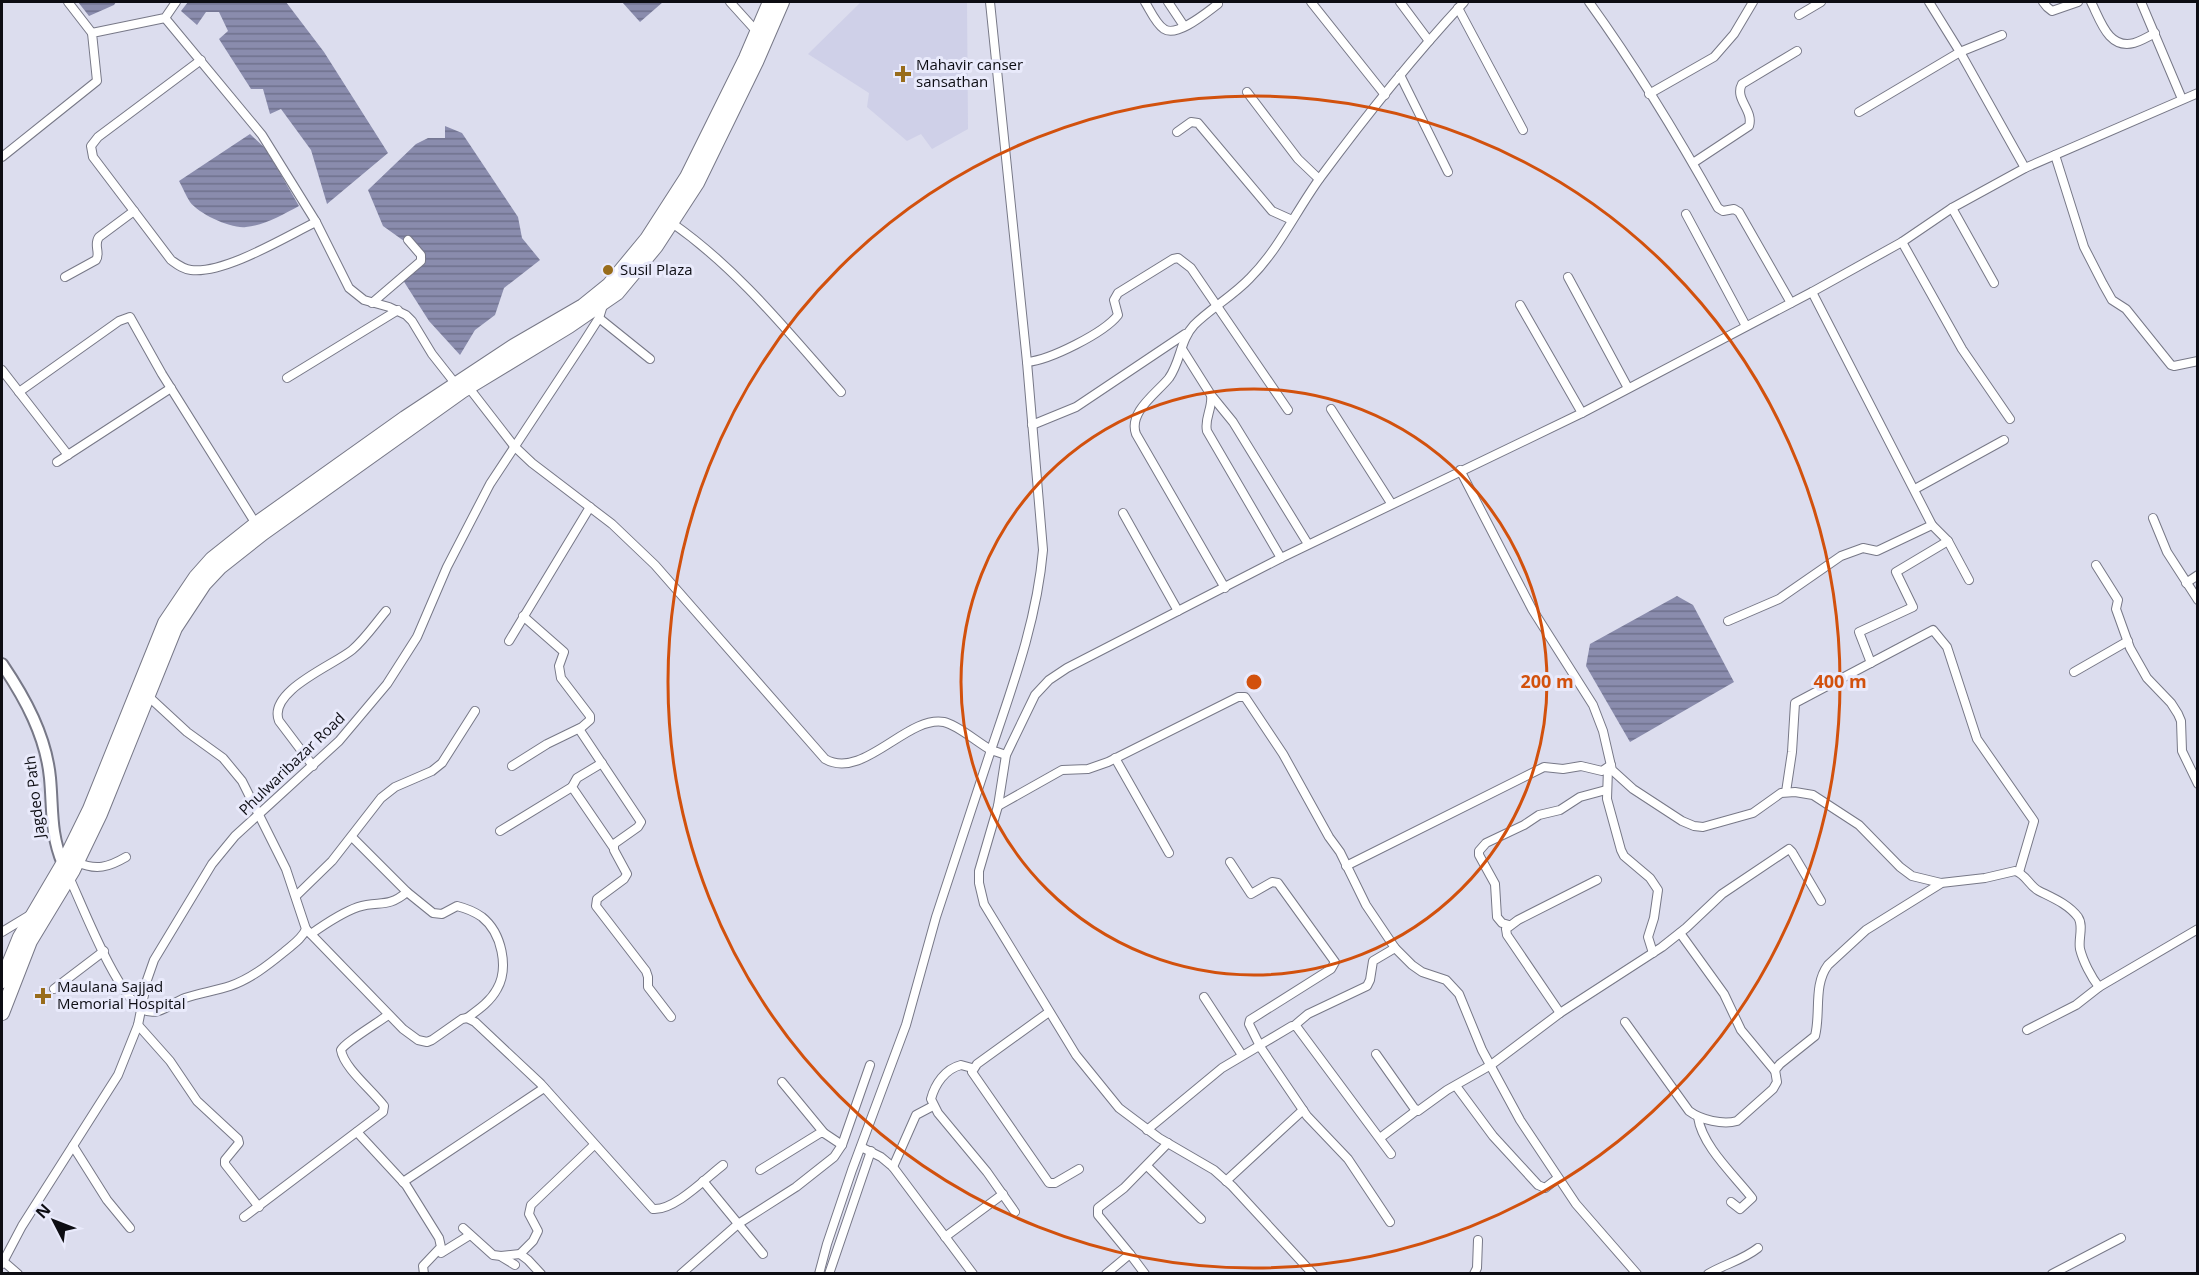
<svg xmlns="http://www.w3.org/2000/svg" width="2199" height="1275" viewBox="0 0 2199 1275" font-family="'Open Sans',sans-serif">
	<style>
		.built { fill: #cfd0e8 }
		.water { fill: url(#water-rules) }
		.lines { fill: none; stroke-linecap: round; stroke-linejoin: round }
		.street-casing { stroke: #777887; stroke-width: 10 }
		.secondary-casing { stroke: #777887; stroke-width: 14 }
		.highway-casing { stroke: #777887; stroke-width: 16 }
		.street { stroke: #fff; stroke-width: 8 }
		.secondary { stroke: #fff; stroke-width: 10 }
		.highway { stroke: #fff; stroke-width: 14 }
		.ring { fill: none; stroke: #d2510d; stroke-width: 3 }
		.poi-dot { fill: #986c1b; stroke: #e9eafb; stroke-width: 2 }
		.labels { text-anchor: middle; stroke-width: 6; stroke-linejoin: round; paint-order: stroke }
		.poi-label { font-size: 15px; fill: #0d0d13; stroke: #e9eafb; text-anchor: start }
		.street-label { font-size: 15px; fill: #0d0d13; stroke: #e9eafb }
		.centre { fill: #d2510d; stroke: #e9eafb; stroke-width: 3 }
		.ring-label { font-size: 18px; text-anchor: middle; font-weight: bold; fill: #d2510d; stroke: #e9eafb; stroke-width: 6; stroke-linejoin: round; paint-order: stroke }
	</style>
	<defs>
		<pattern id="water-rules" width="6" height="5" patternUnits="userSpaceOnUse" patternTransform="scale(1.5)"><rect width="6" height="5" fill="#8a8cad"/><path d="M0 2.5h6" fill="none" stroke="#6f718c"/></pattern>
	</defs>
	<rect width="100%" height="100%" fill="#dcddee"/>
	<path class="built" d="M861,2H967L968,129L932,149L921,134L907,141L867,107L869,93L808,54Z"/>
	<g class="water">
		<path d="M78,2H116L114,5L89,16Z"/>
		<path d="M188,2H286L324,52L388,153L327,204L311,150L281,109L270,114L263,89H251L219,39L228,31L219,12H206L197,25L181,11Z"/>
		<path d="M622,2H663L640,22Z"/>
		<path d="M445,126L462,133L518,217L522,238L540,260L504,288L495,315L475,330L460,355L429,321L401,277L421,261L411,246L383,226L368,190L416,144L428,138H445Z"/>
		<path d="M250,134L266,149L299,206C282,215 265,225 246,227C231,229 199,214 190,202C186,196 183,188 179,181Z"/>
		<path d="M1677,596L1693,605L1734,682L1630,742L1586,666L1590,644Z"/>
	</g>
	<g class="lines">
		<g class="street-casing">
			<g id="street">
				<path d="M68,2L92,33"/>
				<path d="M730,2L758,33"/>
				<path d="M1145,2C1150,10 1156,24 1164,29C1177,38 1207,12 1218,4"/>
				<path d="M1168,2L1184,26"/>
				<path d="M1311,2L1385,95"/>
				<path d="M1400,2L1429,41"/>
				<path d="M1589,2C1636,67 1679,138 1718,208L1723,211L1734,209L1739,212L1791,303"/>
				<path d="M1929,2L1960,52L2025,168"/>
				<path d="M2043,2L2047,7L2052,11L2078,2"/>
				<path d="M2091,2C2100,19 2108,50 2134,43C2141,41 2148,37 2155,33"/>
				<path d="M2141,2L2182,99"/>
				<path d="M1458,8L1523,130"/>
				<path d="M1799,15L1821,2"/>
				<path d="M165,18L262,135L316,222L349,288L364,300L389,307L406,315L412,321L432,354L458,387"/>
				<path d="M201,60L98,137L91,146L93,157L171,260C178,265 183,269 191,270C225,274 285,237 316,222"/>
				<path d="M1400,75L1448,172"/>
				<path d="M1247,92L1298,159L1319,179"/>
				<path d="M1649,94L1714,57L1734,34L1753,2"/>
				<path d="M1859,112L1960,52L2002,35"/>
				<path d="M1177,132L1191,122L1198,123L1272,211L1292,220"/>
				<path d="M2055,155L2084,247L2103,284L2112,300L2126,309L2171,365L2174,366L2198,361"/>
				<path d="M2,157L97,81L92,33L165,18L176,2"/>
				<path d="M1693,163L1749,126C1754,110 1734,99 1742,84L1797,51"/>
				<path d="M1952,208L1994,283"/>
				<path d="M1686,214L1746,326"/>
				<path d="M672,223C738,269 788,332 841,392"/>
				<path d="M1902,242L1962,349L2010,419"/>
				<path d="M65,277L96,260C101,253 93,245 99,237L134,211"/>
				<path d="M1568,277L1628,388"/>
				<path d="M372,303L421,261V255L408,240"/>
				<path d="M1520,305L1582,413"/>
				<path d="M599,318L650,359"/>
				<path d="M1182,349L1211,395C1213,408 1204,418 1207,431L1281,558"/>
				<path d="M1027,362C1050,360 1104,333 1118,315L1114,300L1118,293L1173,259L1178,258L1191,268L1288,410"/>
				<path d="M2,370L68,455"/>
				<path d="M287,378L398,310"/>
				<path d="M466,384L514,446L532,463L612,524L655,565L825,759C863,781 907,715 944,722C958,725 978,743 991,750C1013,685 1037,620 1043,550L1027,362L990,2"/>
				<path d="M19,392L119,321L130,317L162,374L256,524"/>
				<path d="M1211,395L1233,422L1308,544"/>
				<path d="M1331,409L1391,503"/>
				<path d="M1032,425L1076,407L1185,334"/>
				<path d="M57,462L171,388"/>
				<path d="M1460,470L1532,609L1593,705L1603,731L1612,770L1633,789L1682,821L1694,826L1703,827L1753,813L1781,793L1795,792L1813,795L1859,825L1900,867L1912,876L1941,883L1985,878L2015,871C2026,874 2029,886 2039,891C2053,898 2068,904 2078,917C2084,926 2078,939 2080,949C2083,961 2091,977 2099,987L2198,929"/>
				<path d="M1915,489L2004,440"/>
				<path d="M1123,513L1178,611"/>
				<path d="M2153,518L2167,552L2198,600"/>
				<path d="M1932,525L1948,541L1969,580"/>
				<path d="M2096,565L2118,600L2116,609L2130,648L2147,678L2171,703L2178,714L2181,721L2182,751L2198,784"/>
				<path d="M2186,583L2198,575"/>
				<path d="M1225,588L1136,434C1128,412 1157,393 1169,378C1181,361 1180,340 1194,325C1211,308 1233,296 1250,278C1279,249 1296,211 1320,178C1365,117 1413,57 1464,2"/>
				<path d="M1728,621L1779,599L1841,556L1863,548L1877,551L1932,525L1812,292"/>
				<path d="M509,641L590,507"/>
				<path d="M1871,663L1859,632L1913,607L1896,572L1948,541"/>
				<path d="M2074,672L2128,641"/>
				<path d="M579,729L641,822L638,827L614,844V850L627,874L624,879L597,899L596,906L646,971L648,977V987L671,1017"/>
				<path d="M1115,758L1169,853"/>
				<path d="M602,763L577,778L572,787L613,847"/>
				<path d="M313,766L279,721C267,691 334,665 352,650C365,639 375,624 386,611"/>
				<path d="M512,766L547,744L582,727L590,720V716L561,678L559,666L564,652L523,616"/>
				<path d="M1608,768L1607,799L1621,850L1624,856L1650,878L1658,890L1654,918L1648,937L1653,953"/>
				<path d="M1786,792L1792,752L1795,703L1933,630L1947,647L1977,739L2034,821L2019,872"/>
				<path d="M998,806L1062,770L1088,769L1108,762L1238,697H1245L1283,754L1329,837L1340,852L1366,905L1395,948L1412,965L1422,972L1446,980L1459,994L1482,1050L1520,1120L1576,1204L1637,1274"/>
				<path d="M500,831L572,787"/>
				<path d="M352,837L407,892L433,913L442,914L457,906C465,908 475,912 482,917C502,933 509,968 497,989C490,1002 478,1010 467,1018"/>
				<path d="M77,862C96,871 109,867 126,857"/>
				<path d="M1230,862L1251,894L1272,882L1278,883L1335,962L1331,969L1250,1020L1249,1024L1261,1048"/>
				<path d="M1346,866L1544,767L1563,769L1581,766L1602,771L1611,765"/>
				<path d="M69,877C83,907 116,993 142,1009C158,1018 171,1003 185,998C199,993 215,991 230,986C250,979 267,966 284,952C292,945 302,939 306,929L286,869L242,781L223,758L187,732L148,696"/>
				<path d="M296,896L332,861L381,798L395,787L432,771L442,763L475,711"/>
				<path d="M1509,925L1502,923L1497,917L1495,884L1479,855V851L1486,843L1524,825L1539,815L1560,810L1580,797L1606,790"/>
				<path d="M306,929L403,1029L418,1040L427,1042L432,1040L462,1019L467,1018L475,1022L541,1084L653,1209C674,1211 706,1178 723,1165"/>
				<path d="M2,932L30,915"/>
				<path d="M1680,933L1724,994L1741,1030L1775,1071"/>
				<path d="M311,934C325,924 341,913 358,907C379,900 387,909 407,892"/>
				<path d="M54,989L104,951"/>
				<path d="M1204,997L1242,1055"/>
				<path d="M1049,1012L977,1064L972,1072L1049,1183H1055L1079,1169"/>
				<path d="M1560,1013L1507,935L1506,929L1518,920L1597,880"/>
				<path d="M1625,1022L1689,1111C1701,1120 1723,1125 1737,1121L1773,1089L1777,1082L1775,1070L1780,1064L1815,1036C1821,1013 1813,985 1828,965L1866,930L1940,884"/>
				<path d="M138,1025L170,1061L197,1101L238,1139L239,1143L225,1160V1164L259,1207"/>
				<path d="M1295,1025L1308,1014L1367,986L1370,980L1373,961L1395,948"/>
				<path d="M2027,1030L2076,1005L2099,987"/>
				<path d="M1260,1045L1292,1026H1296L1391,1154"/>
				<path d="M1376,1054L1414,1108L1418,1111L1447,1090L1491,1065L1560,1013L1662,947L1686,928L1722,894L1786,851L1789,849L1792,852L1821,901"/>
				<path d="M972,1068L961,1065C945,1069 935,1084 931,1099L938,1113L987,1172L1015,1212"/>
				<path d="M782,1082L824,1133"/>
				<path d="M1456,1086L1493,1136L1538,1185L1545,1188L1558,1178"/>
				<path d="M1698,1117C1702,1146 1734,1175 1752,1198L1740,1209L1731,1202"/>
				<path d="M1147,1130L1222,1068L1259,1046L1261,1048L1307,1116L1348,1159L1390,1222"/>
				<path d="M357,1132L406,1185L439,1238L441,1247L423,1266L424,1274"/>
				<path d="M1380,1138L1417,1110"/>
				<path d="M73,1146L107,1200L130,1228"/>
				<path d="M861,1147L881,1157L893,1167L973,1274"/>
				<path d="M1147,1166L1201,1219"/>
				<path d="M893,1167L916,1115L933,1106"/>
				<path d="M760,1170L820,1133H824L842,1145"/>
				<path d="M703,1181L763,1254"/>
				<path d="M1226,1181L1303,1110"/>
				<path d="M403,1182L544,1088"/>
				<path d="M244,1217L383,1112L384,1106C372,1090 344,1068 341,1050C344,1043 379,1022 388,1015"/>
				<path d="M463,1228L493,1255L501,1256L520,1254L528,1260L541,1274"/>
				<path d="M945,1237L1003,1194"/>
				<path d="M441,1253L470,1235"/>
				<path d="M520,1254L533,1241L538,1231L529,1214L531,1205L594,1145"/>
				<path d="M1130,1254L1145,1274"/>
				<path d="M502,1257L515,1265"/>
				<path d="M3,1261L18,1274"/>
				<path d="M2,1264L22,1226L118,1075L138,1025L147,980L154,960L212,864L235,836L339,741L387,684L417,637L447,567L490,484L585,340L599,318L603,305"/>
				<path d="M681,1274L738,1224L796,1187L834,1157L842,1145L870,1065"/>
				<path d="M819,1274L827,1244L852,1170L906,1025L936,917L991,750L1006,755"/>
				<path d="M829,1274L871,1151"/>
				<path d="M1106,1274L1130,1254L1098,1215V1208L1124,1188L1168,1143"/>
				<path d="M1313,1274L1232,1186L1214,1170L1159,1138L1119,1108L1076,1055L984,904L979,883V871L998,806L1006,755L1035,695L1049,680L1067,668L1281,558L1582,413L1812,292L1902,242L1952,208L2025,168L2198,93"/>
				<path d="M1474,1274L1477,1268L1478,1240"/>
				<path d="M1708,1274C1725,1264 1743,1260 1758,1248"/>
				<path d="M2052,1274L2121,1238"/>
			</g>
		</g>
		<g class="secondary-casing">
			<path id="secondary" d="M2,664C25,698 46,736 50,778C53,810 50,833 63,864"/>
		</g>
		<g class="highway-casing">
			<g id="highway">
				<path d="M2,981L20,937L63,864L90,809L165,623L196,577L212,559L256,524L405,418L514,346L583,306L609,285L647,239L687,177L746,58L770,2"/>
				<path d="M2,1013L30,941L73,870L100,814L175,628L204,584L220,567L263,533L462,391L569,326L617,293L656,246L697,183L756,62L782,2"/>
			</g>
		</g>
		<use href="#street" class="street"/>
		<use href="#secondary" class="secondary"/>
		<use href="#highway" class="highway"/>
	</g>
	<g class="ring">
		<circle cx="1254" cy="682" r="293"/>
		<circle cx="1254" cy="682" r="586"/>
	</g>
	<g class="poi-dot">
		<path d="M900 65h6v6h6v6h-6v6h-6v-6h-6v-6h6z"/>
		<circle cx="608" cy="270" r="6"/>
		<path d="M40 987h6v6h6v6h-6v6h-6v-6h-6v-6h6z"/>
	</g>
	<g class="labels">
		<g class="poi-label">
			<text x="916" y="70">Mahavir canser<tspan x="916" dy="17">sansathan</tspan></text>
			<text x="620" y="275">Susil Plaza</text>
			<text x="57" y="992">Maulana Sajjad<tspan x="57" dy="17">Memorial Hospital</tspan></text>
		</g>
		<g class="street-label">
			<text transform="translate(292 764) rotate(-44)" y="5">Phulwaribazar Road</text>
			<text transform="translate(35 797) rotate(-97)" y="5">Jagdeo Path</text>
		</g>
	</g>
	<circle cx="1254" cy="682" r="9" class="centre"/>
	<g class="ring-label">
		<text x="1547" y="688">200 m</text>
		<text x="1840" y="688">400 m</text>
	</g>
	<rect width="2199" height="1275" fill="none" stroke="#0d0d13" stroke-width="6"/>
	<g transform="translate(54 1221) rotate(312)" stroke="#e9eafb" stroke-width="4.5" paint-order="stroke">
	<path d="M0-4.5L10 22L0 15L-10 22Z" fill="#0d0d13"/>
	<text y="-9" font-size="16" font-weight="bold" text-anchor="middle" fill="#0d0d13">N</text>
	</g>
</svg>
